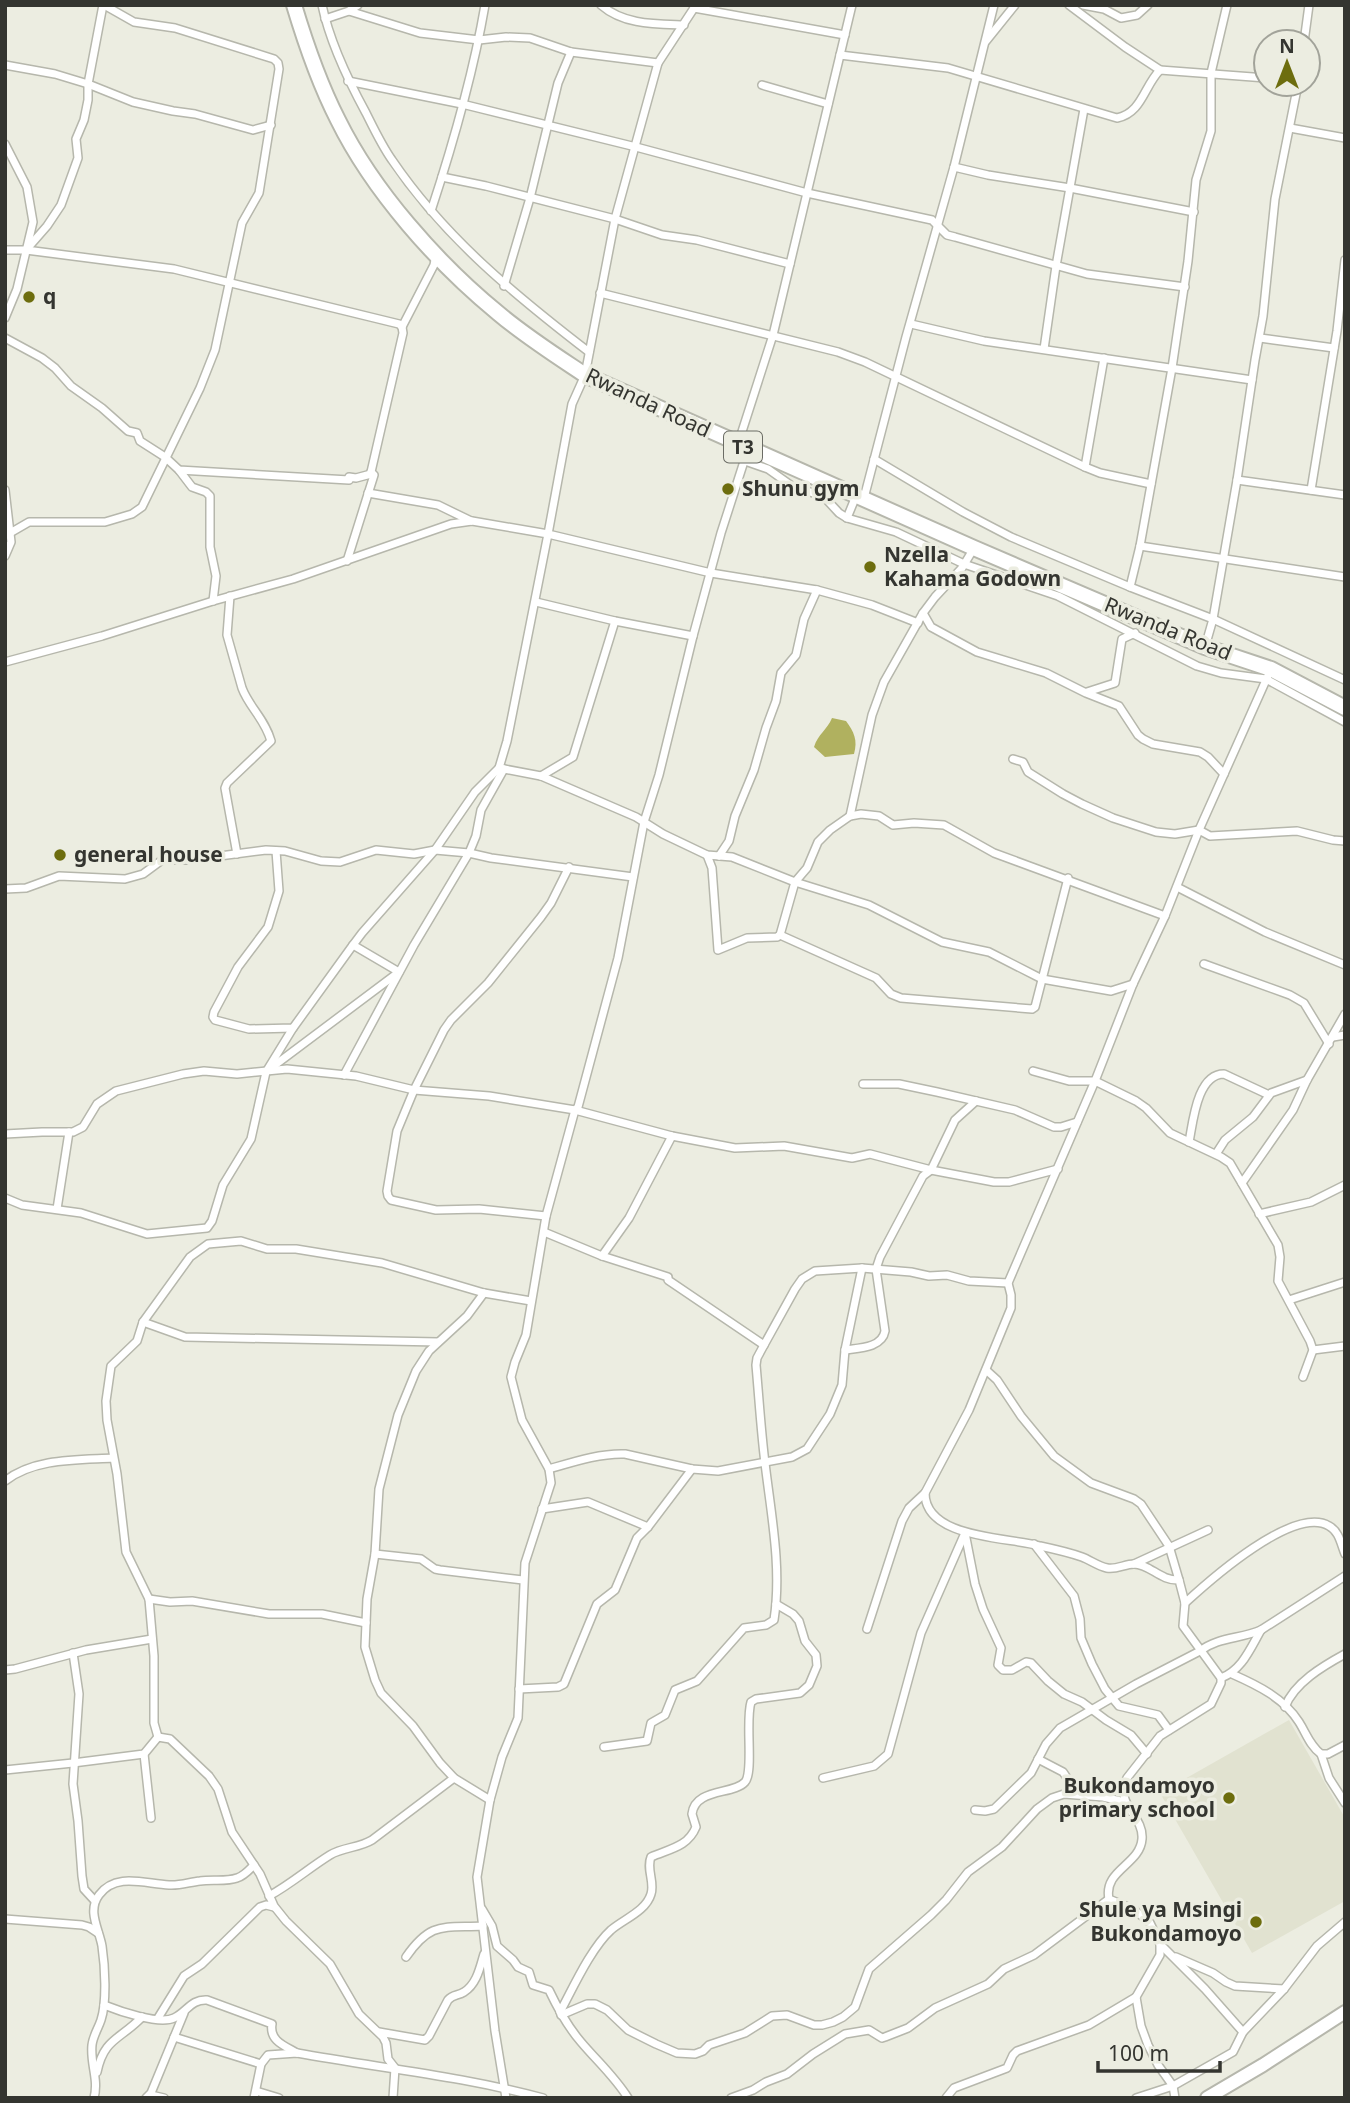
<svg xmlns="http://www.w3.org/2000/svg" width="1350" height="2103" viewBox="0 0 1350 2103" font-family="'Noto Sans',sans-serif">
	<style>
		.built { fill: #e1e2d0 }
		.water { fill: #b0b15f }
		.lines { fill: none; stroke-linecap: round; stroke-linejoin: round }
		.street-casing { stroke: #b6b7ac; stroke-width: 10 }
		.primary-casing { stroke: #b6b7ac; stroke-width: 16 }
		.highway-casing { stroke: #b6b7ac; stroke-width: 18 }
		.street { stroke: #fff; stroke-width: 7 }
		.primary { stroke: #fff; stroke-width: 12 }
		.highway { stroke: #fff; stroke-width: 14 }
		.poi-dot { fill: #6d6d0e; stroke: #ecede1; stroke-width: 2.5 }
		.labels { text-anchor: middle; stroke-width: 7; stroke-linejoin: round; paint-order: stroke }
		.shield { fill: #ecede1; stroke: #6b6c65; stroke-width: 2 }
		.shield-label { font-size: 19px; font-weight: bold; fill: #343530 }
		.poi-label { font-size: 21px; font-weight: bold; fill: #343530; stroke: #ecede1; text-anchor: start }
		.street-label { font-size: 21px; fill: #343530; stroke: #ecede1 }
	</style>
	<rect width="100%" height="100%" fill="#ecede1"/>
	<path class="built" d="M1289,1720L1345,1818V1901L1252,1953L1160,1793Z"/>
	<path class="water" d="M832,718L846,721C854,732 858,740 854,754L825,757L814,747C818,734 827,730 832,718Z"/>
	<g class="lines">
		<g class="street-casing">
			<g id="street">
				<path d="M322,5C330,43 348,80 366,113C374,129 382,146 392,160C445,238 515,295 589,352"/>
				<path d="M601,5C624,25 655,24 684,25"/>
				<path d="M1069,5L1125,47L1160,70"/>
				<path d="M1083,5L1104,9L1121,18L1137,15L1148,5"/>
				<path d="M694,8L845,35"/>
				<path d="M349,11L420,33L479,40L506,37L530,38L571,52L658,63"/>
				<path d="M325,19L349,11L358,5"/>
				<path d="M986,41L1015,5"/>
				<path d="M1304,42L1309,5"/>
				<path d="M840,55L948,68L1117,118C1142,113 1144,86 1160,70L1266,78"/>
				<path d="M5,65L55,74L88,84L133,102L173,111L195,114L253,130L271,125"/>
				<path d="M348,81L462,104L636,147L807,193L932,220L947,235L955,237L1087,274L1185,287"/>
				<path d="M762,85L828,104"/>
				<path d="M1290,128L1345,138"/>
				<path d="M5,144L27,187L33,222L17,289L5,318"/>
				<path d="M954,167L988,175L1070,188L1194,212"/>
				<path d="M442,177L486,186L615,219L662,235L697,240L790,264"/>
				<path d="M431,211C453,144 473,75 485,5"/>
				<path d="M5,250H26L174,269L399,324L402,327L403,333L371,472L374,475L347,561"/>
				<path d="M26,250L47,226L61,205L78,158L76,139L84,120L88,100V84L103,5"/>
				<path d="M504,286L530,198L558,83L571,52"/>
				<path d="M600,293L838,352L865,362L1085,467L1100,473L1151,484"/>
				<path d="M911,324L984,341L1252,380"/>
				<path d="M402,327L434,265L436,255"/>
				<path d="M5,338L42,358L55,368L71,386L102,408L128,431L137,433L140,441L165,457L179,470L349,480V477L356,478L371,474V472"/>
				<path d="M1260,338L1334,348"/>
				<path d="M1044,349L1056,266L1084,109"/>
				<path d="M738,444L773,335L852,5"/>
				<path d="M874,459L963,512L1011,537L1130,587L1213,619L1345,680"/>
				<path d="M745,461L768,469L792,486L819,495L827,500L839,513L847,518L896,532L964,564L1058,596L1197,666L1221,673L1266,679L1345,722"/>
				<path d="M1085,467L1104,358"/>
				<path d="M179,470L192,487L206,492L210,496V547L216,576L213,601"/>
				<path d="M1237,480L1345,495"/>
				<path d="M5,490L11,542L5,556"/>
				<path d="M1311,490L1337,331L1345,260"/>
				<path d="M368,493L438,505L471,521"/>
				<path d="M864,498L906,337L954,167L994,5"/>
				<path d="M847,518L856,496"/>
				<path d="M10,533L29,522H105L132,514L142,507L200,388L215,350L242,223L259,193L279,69L278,63L274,59L175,28L134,22L104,5"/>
				<path d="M1140,546L1345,577"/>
				<path d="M1130,587L1140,546L1172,368L1188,261L1196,180L1211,131V73L1227,5"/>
				<path d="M230,596L227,635L242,688C249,707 265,719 271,741L227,783L225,788L237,854"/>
				<path d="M536,602L615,621L693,636"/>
				<path d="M923,613L931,627L977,652L1046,673L1086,693L1119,706L1138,735L1143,739L1153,744L1200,752L1208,757L1224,774"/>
				<path d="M1205,647L1213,619L1237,480L1255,360L1263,316L1275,199L1298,84"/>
				<path d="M5,662L102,636L213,601L293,579L451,524L472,521L548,534L572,404L585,375L615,219L658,63L696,5"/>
				<path d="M1087,692L1115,683L1122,639L1135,633"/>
				<path d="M1013,759L1023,762L1028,772L1063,794L1082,804L1113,818L1156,832L1175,834L1199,830L1210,836L1297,831L1333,840L1345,841"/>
				<path d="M499,768L541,776L636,817L663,834L707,855L732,857L795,882L869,905L942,942L989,952L1042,979L1111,991L1133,984"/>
				<path d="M541,776L573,757L615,621"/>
				<path d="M850,816L872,715L884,682L923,613L935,597L962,568L974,548"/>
				<path d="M276,851L279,891L268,927L238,967L214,1012L213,1017L215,1020L249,1029L293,1028L353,945"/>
				<path d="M707,855L712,868L718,950L747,938L777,937L780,935L795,882L807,868L818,842L830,830L850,816L861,814L879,816L893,825L914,823L944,825L994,853L1165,916"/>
				<path d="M719,856L729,841L735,816L754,770L766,728L776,701L781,673L796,655L804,619L817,590"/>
				<path d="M1177,887L1265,932L1345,965"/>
				<path d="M5,889L26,888L59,876L125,879L143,874L162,860H189L266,850L285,851L321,861L340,862L376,850L414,854L435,850L469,853L491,858L633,877"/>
				<path d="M780,935L876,978L891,994L901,998L1032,1009L1035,1007L1068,878"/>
				<path d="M1204,964L1290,995L1304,1003L1329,1044"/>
				<path d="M1333,1037L1345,1035"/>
				<path d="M267,1071L399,972L353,945L362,933L435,850L475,792L499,768L507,741L548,534L711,573L817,590L872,605L918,623"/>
				<path d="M1033,1071L1069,1081H1095L1136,1101L1146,1108L1170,1133L1221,1157L1230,1163L1278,1245L1280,1257L1278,1281L1310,1341L1313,1350L1303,1377"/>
				<path d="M344,1075L414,945L469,853L476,836L481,810L504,769"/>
				<path d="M863,1084H899L937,1092L1015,1110L1054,1127H1061L1077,1122"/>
				<path d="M5,1134L42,1132H73L83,1127L97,1104L116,1091L183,1074L204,1071L237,1074L287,1069L356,1076L414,1090L489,1096L575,1110L672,1136L735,1148L784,1146L852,1158L870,1154L931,1170L994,1182H1009L1058,1169"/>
				<path d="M1189,1142C1193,1122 1197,1074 1224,1074L1269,1095"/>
				<path d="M1216,1154L1225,1140L1253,1117L1271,1093L1307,1080"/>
				<path d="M1242,1183L1293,1110L1307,1080L1345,1014"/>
				<path d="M5,1198L22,1205L81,1213L147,1234L207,1228L212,1221L223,1185L251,1139L266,1072L293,1028"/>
				<path d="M57,1209L69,1132"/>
				<path d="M1259,1214L1311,1202L1345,1185"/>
				<path d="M546,1216L479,1209L436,1210L391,1200L388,1196L387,1191L397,1131L414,1090L444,1030L451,1020L488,983L541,917L551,903L569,867"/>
				<path d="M544,1232L602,1256L668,1277V1280L764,1345"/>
				<path d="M602,1256L629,1218L672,1136"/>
				<path d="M484,1293L467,1316L429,1351L416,1371L398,1415L379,1489L375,1554L367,1599L365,1647L375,1680L381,1693L413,1726L440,1763L454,1778L490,1800"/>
				<path d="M1289,1300L1345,1282"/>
				<path d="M143,1322L185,1337L438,1342"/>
				<path d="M845,1350C859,1348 882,1348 885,1331L876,1269L880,1257L923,1176L931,1170L955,1120L976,1101"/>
				<path d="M1313,1350L1345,1346"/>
				<path d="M986,1370L997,1380L1021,1416L1054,1456L1091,1483L1134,1499L1141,1504L1169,1546L1179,1580"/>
				<path d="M549,1469C573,1462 600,1453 625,1454L692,1469L718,1471L792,1457L807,1449L830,1414L842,1385L845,1350L862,1268"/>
				<path d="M5,1481C34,1458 78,1460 113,1458"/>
				<path d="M542,1509L588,1502L648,1527"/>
				<path d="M965,1533L975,1584L983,1609L1001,1648L998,1665L1003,1670H1012L1026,1662L1031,1663L1048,1681L1064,1694L1082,1702L1106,1720L1131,1735L1147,1754"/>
				<path d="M1034,1544L1074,1596L1080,1619L1081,1638L1092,1664L1105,1689L1119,1706L1158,1715L1169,1730"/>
				<path d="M375,1554L421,1559L435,1569L440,1570L523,1580"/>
				<path d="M1134,1564L1208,1530"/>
				<path d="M149,1599L170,1602L192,1601L269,1614H322L366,1623"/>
				<path d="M1185,1603C1210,1580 1294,1505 1329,1526C1339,1531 1341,1544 1345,1554"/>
				<path d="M867,1629L902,1521L909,1508L925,1493"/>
				<path d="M73,1653L79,1694L73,1784L78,1821L82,1876L84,1889L95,1901"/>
				<path d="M5,1670L15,1669L86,1650L152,1639"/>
				<path d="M1232,1674C1257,1685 1284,1698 1299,1722C1306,1733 1310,1746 1321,1754H1328L1345,1745"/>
				<path d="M1221,1678C1242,1670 1250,1649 1261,1630"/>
				<path d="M519,1689L558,1687L564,1684L597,1604L615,1590L637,1538L648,1527L692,1469"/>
				<path d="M1285,1707C1294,1683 1323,1666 1345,1654"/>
				<path d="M158,1737L154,1723V1656L149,1599L126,1552L117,1474L107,1420L106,1401L111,1366L137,1341L143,1322L190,1257L208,1244L241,1241L267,1249H296L382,1263L484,1293L531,1301"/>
				<path d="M158,1737L170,1739L209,1776L218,1789L232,1832L260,1874L274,1906L286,1921L330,1964L359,2014L383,2037L386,2043L388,2059L395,2068L393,2098"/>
				<path d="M604,1747L647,1741L651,1723L665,1715L675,1690L697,1681L744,1628L766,1625L774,1620C782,1568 771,1514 765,1463C761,1431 759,1398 756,1365L757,1358L764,1345L795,1289L802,1279L815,1271L862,1268L911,1272L929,1276L947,1275L969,1281L1008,1283"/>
				<path d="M144,1754L151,1818"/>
				<path d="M1321,1754L1329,1778L1345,1803"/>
				<path d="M1038,1759L1063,1772L1078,1794"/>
				<path d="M5,1770L73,1763L144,1754L158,1737"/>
				<path d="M823,1778L874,1766L888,1754L921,1633L965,1533"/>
				<path d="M975,1810L985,1811L994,1809L1031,1773L1046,1744L1060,1728L1067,1724L1136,1684L1200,1651C1218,1637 1240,1639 1261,1630L1345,1576"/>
				<path d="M269,1896C291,1884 309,1868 330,1855C343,1847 359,1848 372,1840L454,1778"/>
				<path d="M482,1909L492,1926L497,1946L513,1960L518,1967L529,1972L533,1985L549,1990C558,2009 568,2027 581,2042C597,2061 615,2077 628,2098"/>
				<path d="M5,1919L82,1925L89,1927L98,1933"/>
				<path d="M1160,1944L1205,1989L1243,2032"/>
				<path d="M406,1957C431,1921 443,1928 483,1926"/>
				<path d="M1176,1957L1213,1973L1226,1982L1235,1986L1284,1989"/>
				<path d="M104,2005C119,2011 159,2025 174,2018C187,2012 191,1999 207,2000L272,2024C269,2041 285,2046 297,2053"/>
				<path d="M560,2012C573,1988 591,1948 611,1930C624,1919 646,1911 651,1894C655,1882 646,1869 651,1857C669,1849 688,1847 696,1827L692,1814C695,1788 733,1795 745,1782C754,1772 745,1721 751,1702L756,1699L800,1693L809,1685L817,1666L816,1655L805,1641L799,1621L793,1614L776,1604"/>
				<path d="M561,2015L587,2004H595L607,2010L628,2030L656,2044L677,2053L695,2054L703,2051L709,2045L745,2033L772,2016L787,2015L814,2025H822L833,2022L843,2017L855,2007L869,1969L931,1915L946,1900L968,1872L1002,1847L1037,1809L1052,1798L1064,1794L1103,1797L1125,1802"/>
				<path d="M158,2018L184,1976L202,1964L260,1907L266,1905L274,1907"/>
				<path d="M379,2032L425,2040L429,2036L448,2000C453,1994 458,1996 464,1992C477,1984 480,1967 484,1954"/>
				<path d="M174,2037L261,2064"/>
				<path d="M97,2072C104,2038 120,2040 142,2017"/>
				<path d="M256,2091L279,2098"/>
				<path d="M151,2095L164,2098"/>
				<path d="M94,2098C99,2079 90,2064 92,2045C93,2036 98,2029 101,2020C107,2002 105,1966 102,1946C99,1929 87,1911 99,1895C116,1872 145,1884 169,1885C179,1886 190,1882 200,1881C212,1879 226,1882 237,1878C244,1876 249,1870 254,1865"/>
				<path d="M146,2098L151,2093L184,2013"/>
				<path d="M254,2098L261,2064L268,2055L297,2053C379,2068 462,2076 543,2098"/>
				<path d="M506,2098L495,2031L477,1877L490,1800L502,1757L518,1718L525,1563L551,1483L549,1469L522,1420L511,1377L515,1362L526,1335L546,1216L575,1110L578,1107L618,958L644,822L659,775L693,636L721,533L748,449"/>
				<path d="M731,2098L753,2090L766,2082L787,2074L813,2054L845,2034L869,2030L882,2038L885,2037L908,2028L935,2008L988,1984L1004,1969L1034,1955L1109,1899"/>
				<path d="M946,2098L954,2088L1007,2068L1013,2055L1017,2051L1089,2025L1136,1997"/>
				<path d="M1136,2098L1173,2086L1233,2052L1243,2032L1284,1989L1317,1946L1345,1922"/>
				<path d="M1175,2098L1173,2086L1158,2065L1148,2045L1141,2026L1136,1997L1160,1955V1944L1150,1923L1142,1916L1133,1909L1109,1899C1103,1870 1140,1865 1142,1839C1144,1815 1114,1806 1127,1778L1160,1736L1211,1704L1221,1683V1678L1183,1626L1185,1603L1179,1580C1160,1581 1150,1564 1134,1564C1125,1564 1116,1570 1107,1568C1098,1566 1090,1560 1082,1557C1068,1552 1054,1549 1040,1546C1009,1537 925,1539 925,1493L969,1410L1011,1308V1295L1008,1283L1095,1081L1133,984L1165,916L1199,830L1271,669"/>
			</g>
		</g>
		<g class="primary-casing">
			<path id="primary" d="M1207,2098L1263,2065L1345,2012"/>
		</g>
		<g class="highway-casing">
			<path id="highway" d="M294,5C306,45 319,83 338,120C373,191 437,263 498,313C525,336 555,355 585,375L974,548L1205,647L1271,669L1345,708"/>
		</g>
		<use href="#street" class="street"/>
		<use href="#primary" class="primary"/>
		<use href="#highway" class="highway"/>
	</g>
	<g class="poi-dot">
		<circle cx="29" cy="297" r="7"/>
		<circle cx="728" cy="489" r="7"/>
		<circle cx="870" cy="567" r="7"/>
		<circle cx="60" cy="855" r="7"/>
		<circle cx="1229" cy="1798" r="7"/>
		<circle cx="1256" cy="1922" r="7"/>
	</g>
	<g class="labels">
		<rect class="shield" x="724" y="431.5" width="38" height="31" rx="5"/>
		<g class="shield-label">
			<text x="743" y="454">T3</text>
		</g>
		<g class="poi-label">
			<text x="43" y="304">q</text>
			<text x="742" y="496">Shunu gym</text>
			<text x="884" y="562">Nzella<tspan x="884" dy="24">Kahama Godown</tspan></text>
			<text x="74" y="862">general house</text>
			<text x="1215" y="1793" text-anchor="end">Bukondamoyo<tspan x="1215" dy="24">primary school</tspan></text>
			<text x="1242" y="1917" text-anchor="end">Shule ya Msingi<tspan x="1242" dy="24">Bukondamoyo</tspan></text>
		</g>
		<g class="street-label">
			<text transform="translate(648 403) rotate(25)" y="7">Rwanda Road</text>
			<text transform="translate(1168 629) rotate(22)" y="7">Rwanda Road</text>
		</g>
	</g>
	<rect width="1350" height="2103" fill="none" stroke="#343530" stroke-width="14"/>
	<g transform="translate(1287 63)"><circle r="33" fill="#ecede1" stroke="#a2a39a" stroke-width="2"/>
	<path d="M0-5L12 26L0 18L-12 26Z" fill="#6d6d0e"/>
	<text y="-10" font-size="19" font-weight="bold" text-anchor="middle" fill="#343530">N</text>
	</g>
	<path d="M1098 2061v10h122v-10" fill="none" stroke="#343530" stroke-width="3.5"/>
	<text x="1108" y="2061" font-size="21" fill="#343530" stroke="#ecede1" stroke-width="5" paint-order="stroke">100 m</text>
</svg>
